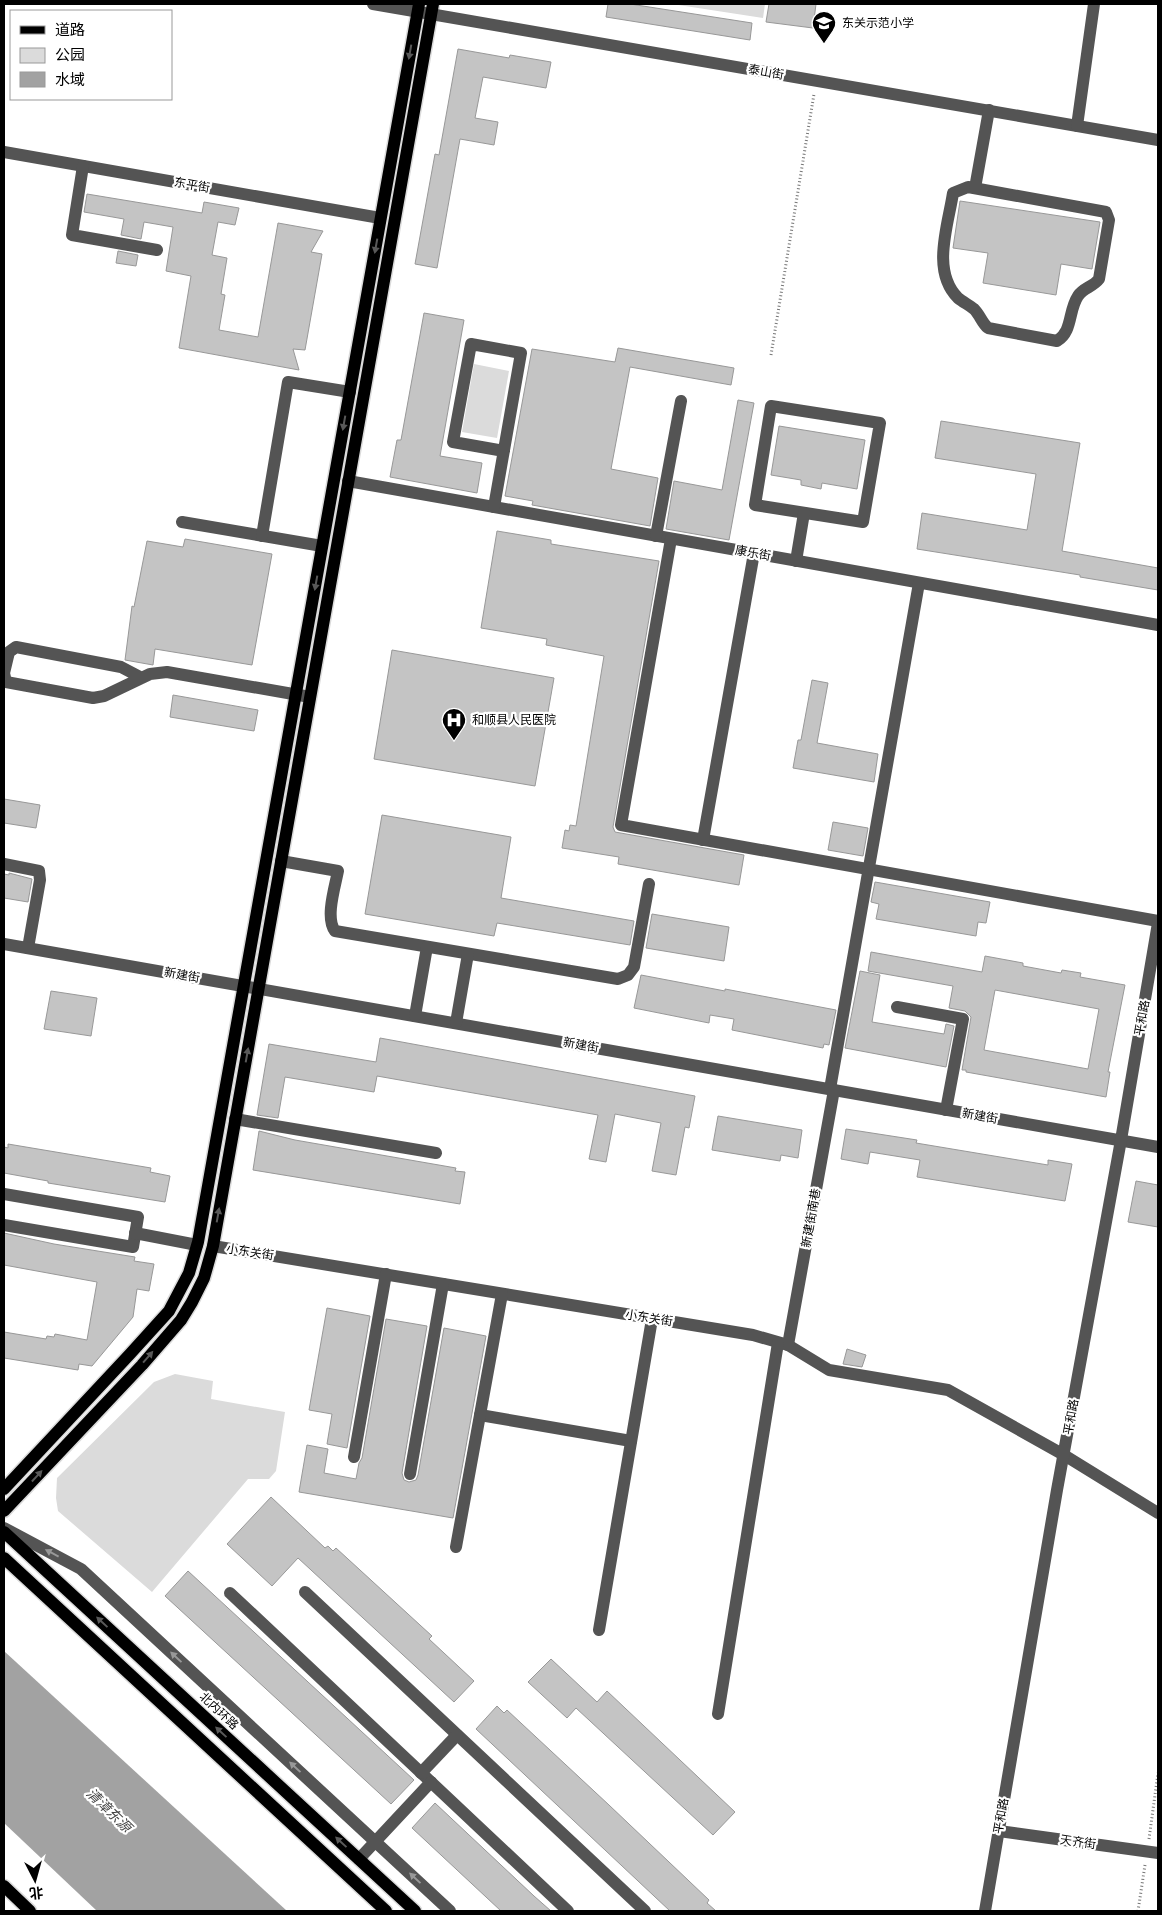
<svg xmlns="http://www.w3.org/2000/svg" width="1162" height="1915" viewBox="0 0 1162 1915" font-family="'Fira Sans','Noto Sans SC',sans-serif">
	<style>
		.green { fill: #dbdbdb }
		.water { fill: #a2a2a2 }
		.building { fill: #c4c4c4; stroke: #989898; fill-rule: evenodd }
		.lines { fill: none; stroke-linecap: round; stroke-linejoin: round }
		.major-casing { stroke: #dbdbdb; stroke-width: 15 }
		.path { stroke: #767676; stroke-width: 3; stroke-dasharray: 1 2.5; stroke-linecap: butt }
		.minor { stroke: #545454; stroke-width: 12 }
		.major { stroke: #000; stroke-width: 12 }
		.oneway { fill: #595959 }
		.oneway2 { fill: #989898 }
		.labels { text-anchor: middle; stroke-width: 4.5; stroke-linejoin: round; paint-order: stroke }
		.poi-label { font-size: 12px; fill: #000; stroke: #fff; text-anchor: start }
		.street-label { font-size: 12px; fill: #000; stroke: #fff }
		.water-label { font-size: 14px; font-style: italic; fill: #434343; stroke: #fff }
	</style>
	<rect width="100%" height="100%" fill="#fff"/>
	<g class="green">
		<path d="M672,4H765L763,18Z"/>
		<path d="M474,364L509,371L497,438L462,432Z"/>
		<path d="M175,1374L213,1381L211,1399L285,1412L276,1471L269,1479H248L152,1592L58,1511L56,1498L57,1478L154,1382Z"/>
	</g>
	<path class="water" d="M4,1651L287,1911H97L4,1823Z"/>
	<g class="building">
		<path d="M608,4H630L752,23L750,40L606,17Z"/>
		<path d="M769,4H816L813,28L766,22Z"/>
		<path d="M458,49L509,58L510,55L551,62L546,88L483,77L475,118L498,122L494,145L460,139L437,268L415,264L435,154L439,155Z"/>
		<path d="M87,194L202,213L204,202L239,208L235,225L218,222L212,255L227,258L221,294L225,295L219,330L258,337L278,223L323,231L311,252L322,254L305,350L293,349L299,370L179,348L191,276L166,271L173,227L144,222L141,239L121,235L124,219L84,212Z"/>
		<path d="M960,201L1100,222L1092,269L1061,264L1056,295L983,283L988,253L953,248Z"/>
		<path d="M118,251L138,255L136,266L116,263Z"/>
		<path d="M424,313L464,320L440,456L482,463L477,493L390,477L397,440H401Z"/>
		<path d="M618,348L734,368L731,385L630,367L611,469L658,478L650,526L532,505L533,501L505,496L532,349L615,362Z"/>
		<path d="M738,400L754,403L729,540L666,529L674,481L722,490Z"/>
		<path d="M941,421L1080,443L1062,551L1158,568V590L1080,577V575L917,549L922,513L1027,530L1036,474L935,458Z"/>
		<path d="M779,426L865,440L857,489L822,483L821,489L801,485V480L771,475Z"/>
		<path d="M497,531L551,540V544L659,561L613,827L615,832L744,855L739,885L618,864L619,857L562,848L565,830L569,831L570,825L576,826L604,656L546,645L547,639L481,628Z"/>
		<path d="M185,539L272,554L252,665L155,649L153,665L125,660L132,606L134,607L147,541L183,547Z"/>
		<path d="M392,650L554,678L535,786L374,759Z"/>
		<path d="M812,680L828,683L817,743L878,754L874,782L793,768L798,740H801Z"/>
		<path d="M173,695L258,710L254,731L170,717Z"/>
		<path d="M4,799L40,805L36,828L4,823Z"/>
		<path d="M382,815L511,837L501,898L634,921L630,945L497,923L494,936L365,914Z"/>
		<path d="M833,822L868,828L863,856L828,850Z"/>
		<path d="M9,873L32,879L28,902L4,898V874L9,875Z"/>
		<path d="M875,882L990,902L986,923L978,922L976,936L876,919L879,904L871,902Z"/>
		<path d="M652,914L729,927L724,961L646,948Z"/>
		<path d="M871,952L982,972L985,956L1023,963V966L1061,973L1062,970L1081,973L1080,977L1125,985L1108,1072H1110L1106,1097L966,1072V1070H962L971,1017L965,1011L949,1008L953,986L868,971ZM995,990L1099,1009L1088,1069L984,1050Z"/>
		<path d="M860,971L880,975L872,1022L944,1034L946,1024L954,1026L946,1067L845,1048Z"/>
		<path d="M641,975L725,991V989L836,1010L829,1045L824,1044L823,1048L732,1030L734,1019L710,1015L709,1023L634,1008Z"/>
		<path d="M51,991L97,998L91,1036L44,1029Z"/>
		<path d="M380,1038L695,1096L689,1128L685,1127L676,1175L652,1171L661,1123L615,1114L606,1162L589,1159L598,1115L377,1076L374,1092L285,1077L278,1118L257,1115L269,1044L376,1062Z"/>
		<path d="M718,1116L802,1130L798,1158L781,1155L780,1161L712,1150Z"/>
		<path d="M846,1129L917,1140L916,1143L1048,1165V1160L1072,1164L1065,1201L917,1177L920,1160L870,1152L868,1164L841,1159Z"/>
		<path d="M259,1131L295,1140L456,1168L455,1171L465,1172L460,1204L253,1170Z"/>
		<path d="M8,1144L151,1168L150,1172L170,1176L165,1202L48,1183V1181L4,1173V1147L8,1148Z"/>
		<path d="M1136,1181L1158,1185V1227L1128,1222Z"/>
		<path d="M4,1233L54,1244L135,1257L134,1261L154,1264L149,1291L137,1289L133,1317L92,1366L79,1364L78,1370L4,1358V1332L46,1339L47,1336L54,1337L55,1334L87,1340L97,1282L4,1265Z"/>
		<path d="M327,1308L370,1316L347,1448L327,1444L332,1414L309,1410Z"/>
		<path d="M386,1319L427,1326L402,1473L404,1480L409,1482L416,1480L418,1475L444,1328L486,1336L453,1518L299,1492L307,1445L328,1449L324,1473L356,1479L359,1463L362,1458Z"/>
		<path d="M847,1349L866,1355L862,1367L843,1364Z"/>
		<path d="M271,1497L325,1548L328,1546L333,1551L336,1548L432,1636L429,1639L474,1681L454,1702L298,1558L272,1586L227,1544Z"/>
		<path d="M188,1571L414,1780L391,1804L165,1596Z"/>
		<path d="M551,1659L597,1702L607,1691L735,1812L713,1835L576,1708L567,1718L528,1682Z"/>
		<path d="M497,1706L504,1713L507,1710L609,1805L709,1900L707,1903L716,1911H670L476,1729Z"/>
		<path d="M435,1803L534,1896L551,1911H501L412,1828Z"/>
	</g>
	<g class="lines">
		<g class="major-casing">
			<g id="major">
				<path d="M4,1489L130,1354L169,1311L189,1273L198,1242L419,4"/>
				<path d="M4,1511L142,1365L181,1320L192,1302L204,1278L213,1246L433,4"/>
				<path d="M4,1532L415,1911"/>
				<path d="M4,1558L386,1911"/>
				<path d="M4,1886L30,1911"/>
			</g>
		</g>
		<g class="path">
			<path d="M771,355L814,94"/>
			<path d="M1149,1839L1158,1773"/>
			<path d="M1138,1911L1145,1865"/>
		</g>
		<g class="minor">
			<path d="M373,4L1158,140"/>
			<path d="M1077,126L1094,4"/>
			<path d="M4,152L380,218"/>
			<path d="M83,166L72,235L157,250"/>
			<path d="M968,187L1106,212L1109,220L1099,279C1093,287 1083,288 1078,296C1068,311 1073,331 1057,341L988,328C982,323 980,315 974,309C969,305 963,302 958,298C931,271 948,226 953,193Z"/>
			<path d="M975,188L989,110"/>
			<path d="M771,406L880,423L863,522L755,505Z"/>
			<path d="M348,481L1158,625"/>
			<path d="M494,507L521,353L471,344L453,442L504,451"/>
			<path d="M182,522L322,546"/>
			<path d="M262,536L288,382L350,392"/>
			<path d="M656,536L681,401"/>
			<path d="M671,539L621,825L1158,921"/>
			<path d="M796,561L804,513"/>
			<path d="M142,678L121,667L16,647L9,652L4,673L6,682L93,698L104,696L150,674L167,672L310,697"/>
			<path d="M703,840L754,553"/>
			<path d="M281,861L338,871C335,887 325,918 335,931L618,979L628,975L634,967L649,884"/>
			<path d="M4,864L39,871L40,880L28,948"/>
			<path d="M4,944L1158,1147"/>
			<path d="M897,1007L963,1019L946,1110"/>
			<path d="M415,1016L427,947"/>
			<path d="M456,1023L468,954"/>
			<path d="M830,1089L919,583"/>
			<path d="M235,1119L436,1153"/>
			<path d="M4,1194L138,1217L133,1247L4,1225"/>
			<path d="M135,1233L197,1245"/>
			<path d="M213,1246L753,1335L788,1345L829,1370L948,1390L1064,1455L1158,1513"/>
			<path d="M788,1345L834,1090"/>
			<path d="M480,1415L631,1441"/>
			<path d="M354,1457L386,1274"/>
			<path d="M410,1474L443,1284"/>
			<path d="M4,1528L81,1569L450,1911"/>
			<path d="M456,1547L502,1294"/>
			<path d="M305,1592L645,1911"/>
			<path d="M230,1593L568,1911"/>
			<path d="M599,1630L652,1319"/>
			<path d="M718,1714L778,1343"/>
			<path d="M421,1773L457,1735"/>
			<path d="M999,1831L1158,1853"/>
			<path d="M359,1859L431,1782"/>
			<path d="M985,1911L1057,1490L1121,1140L1158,923"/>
		</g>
		<use href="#major" class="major"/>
	</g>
	<defs><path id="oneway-solid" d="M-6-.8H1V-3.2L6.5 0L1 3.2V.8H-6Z" transform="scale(1.25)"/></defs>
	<g class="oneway">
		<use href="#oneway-solid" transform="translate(410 52) rotate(100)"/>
		<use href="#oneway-solid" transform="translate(376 246) rotate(100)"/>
		<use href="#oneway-solid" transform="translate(344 423) rotate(100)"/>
		<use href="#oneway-solid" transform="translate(316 583) rotate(100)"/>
		<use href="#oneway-solid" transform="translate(247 1055) rotate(-80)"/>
		<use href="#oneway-solid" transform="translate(218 1215) rotate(-80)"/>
		<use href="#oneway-solid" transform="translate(148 1357) rotate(-49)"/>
		<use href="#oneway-solid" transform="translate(37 1476) rotate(-47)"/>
		<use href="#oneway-solid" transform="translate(102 1622) rotate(-137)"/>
		<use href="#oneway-solid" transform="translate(221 1732) rotate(-137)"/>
		<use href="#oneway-solid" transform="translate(341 1842) rotate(-137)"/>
	</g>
	<g class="oneway2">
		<use href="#oneway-solid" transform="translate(52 1553) rotate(-152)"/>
		<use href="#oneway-solid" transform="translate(176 1657) rotate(-137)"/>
		<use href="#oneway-solid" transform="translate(295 1767) rotate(-137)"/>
		<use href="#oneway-solid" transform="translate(415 1878) rotate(-137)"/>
	</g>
	<defs>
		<g id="school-pin" transform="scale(1.25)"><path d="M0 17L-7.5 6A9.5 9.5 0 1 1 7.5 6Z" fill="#000" stroke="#fff"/><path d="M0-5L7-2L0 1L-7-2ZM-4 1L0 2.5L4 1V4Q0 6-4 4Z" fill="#fff"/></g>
		<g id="hospital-pin" transform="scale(1.25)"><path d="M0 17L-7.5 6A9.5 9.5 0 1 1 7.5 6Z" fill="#000" stroke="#fff"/><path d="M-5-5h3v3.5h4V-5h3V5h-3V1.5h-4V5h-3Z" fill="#fff"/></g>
	</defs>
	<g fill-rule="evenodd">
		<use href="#school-pin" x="824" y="23"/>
		<use href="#hospital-pin" x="454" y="720"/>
	</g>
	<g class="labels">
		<g class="poi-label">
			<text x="842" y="27">东关示范小学</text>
			<text x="472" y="724">和顺县人民医院</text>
		</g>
		<g class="street-label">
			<text transform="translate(766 72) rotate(10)" y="4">泰山街</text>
			<text transform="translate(192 185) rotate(10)" y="4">东平街</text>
			<text transform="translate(753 553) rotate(10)" y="4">康乐街</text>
			<text transform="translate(182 975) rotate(10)" y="4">新建街</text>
			<text transform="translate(1142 1018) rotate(-80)" y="4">平和路</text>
			<text transform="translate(581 1045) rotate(10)" y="4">新建街</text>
			<text transform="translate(980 1116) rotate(10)" y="4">新建街</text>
			<text transform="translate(811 1218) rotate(-80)" y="4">新建街南巷</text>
			<text transform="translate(250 1252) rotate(9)" y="4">小东关街</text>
			<text transform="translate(649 1318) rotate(9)" y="4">小东关街</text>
			<text transform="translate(1071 1417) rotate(-80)" y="4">平和路</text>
			<text transform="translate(219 1711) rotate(43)" y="4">北内环路</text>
			<text transform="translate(1001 1816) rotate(-80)" y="4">平和路</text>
			<text transform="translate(1078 1842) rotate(8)" y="4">天齐街</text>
		</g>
		<g class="water-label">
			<text transform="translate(109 1810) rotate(44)" y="5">清漳东源</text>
		</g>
	</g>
	<rect width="1162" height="1915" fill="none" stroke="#000000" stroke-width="10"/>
	<rect x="10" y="10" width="162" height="90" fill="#ffffff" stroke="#999999"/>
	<rect x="20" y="26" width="25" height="8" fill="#000000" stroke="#999999"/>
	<text x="55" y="35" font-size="15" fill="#000000">道路</text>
	<rect x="20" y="48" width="25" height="15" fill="#dbdbdb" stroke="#999999"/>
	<text x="55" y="60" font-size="15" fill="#000000">公园</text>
	<rect x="20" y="72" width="25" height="15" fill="#a2a2a2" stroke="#999999"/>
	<text x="55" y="85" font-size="15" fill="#000000">水域</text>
	<g transform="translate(35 1880) rotate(174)" stroke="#ffffff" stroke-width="4" paint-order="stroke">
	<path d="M0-4L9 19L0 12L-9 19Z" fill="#000000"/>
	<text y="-8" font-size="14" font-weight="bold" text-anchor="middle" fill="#000000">北</text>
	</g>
</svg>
